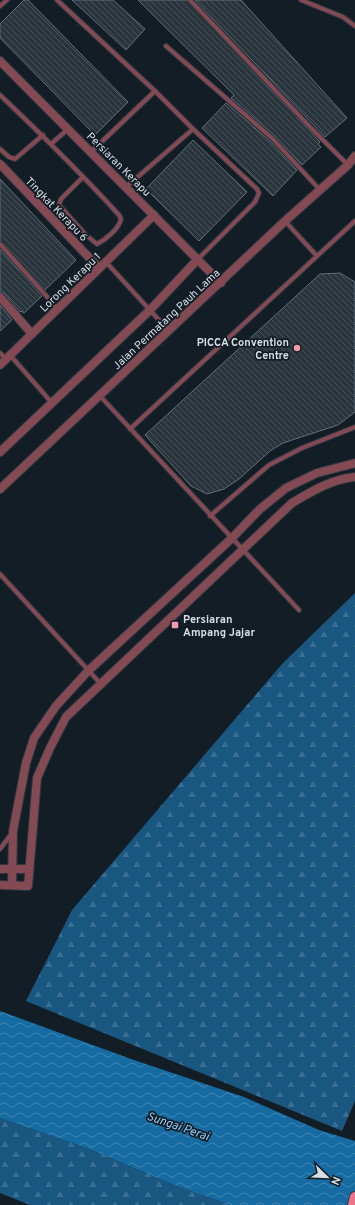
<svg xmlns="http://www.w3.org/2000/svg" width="355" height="1205" viewBox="0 0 355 1205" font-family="Overpass,sans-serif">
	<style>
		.forest { fill: url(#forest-firs) }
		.water { fill: url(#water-waves) }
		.building { fill: url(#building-back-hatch); stroke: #626e78 }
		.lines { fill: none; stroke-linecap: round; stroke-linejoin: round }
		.service-casing { stroke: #2e3840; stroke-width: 6 }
		.minor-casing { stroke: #2e3840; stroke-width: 10 }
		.primary-casing { stroke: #2e3840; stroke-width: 12 }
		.service { stroke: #844a54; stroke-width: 4 }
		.minor { stroke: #844a54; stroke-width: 8 }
		.primary { stroke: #ed758b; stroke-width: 10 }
		.poi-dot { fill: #f39aa8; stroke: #131d26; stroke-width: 1.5 }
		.labels { text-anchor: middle; stroke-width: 3.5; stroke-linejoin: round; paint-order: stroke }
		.street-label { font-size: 11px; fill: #d7dde3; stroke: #131d26 }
		.poi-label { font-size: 11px; font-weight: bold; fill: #d7dde3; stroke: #131d26; text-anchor: end }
		.water-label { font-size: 12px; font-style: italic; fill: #92cbf8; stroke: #131d26 }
	</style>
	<defs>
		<pattern id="forest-firs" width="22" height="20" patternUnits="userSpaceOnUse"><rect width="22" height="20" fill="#195680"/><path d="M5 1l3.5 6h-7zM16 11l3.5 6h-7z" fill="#3a6e92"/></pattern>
		<pattern id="water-waves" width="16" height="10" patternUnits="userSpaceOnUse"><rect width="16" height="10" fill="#156ba2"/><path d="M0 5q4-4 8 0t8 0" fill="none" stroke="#4187b3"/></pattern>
		<pattern id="building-back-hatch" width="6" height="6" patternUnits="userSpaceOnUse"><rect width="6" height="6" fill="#29343d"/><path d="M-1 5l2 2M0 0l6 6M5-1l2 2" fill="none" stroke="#475159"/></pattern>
	</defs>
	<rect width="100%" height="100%" fill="#131d26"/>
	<g class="forest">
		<path d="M355,593V1101L342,1131L26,1001L72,910L282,664Z"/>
		<path d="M0,1118L89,1149L174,1185L230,1205H30L0,1193Z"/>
	</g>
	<path class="water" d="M0,1011L131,1059L244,1097L319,1130L355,1141V1205H230L174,1185L89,1149L0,1118Z"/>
	<g class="building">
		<path d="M24,0H28L128,102L95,135L0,38V24Z"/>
		<path d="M72,0H113L145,29L126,50Z"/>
		<path d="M138,0H187L320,142L318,144L321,147L302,165L274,135L231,98L234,95Z"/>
		<path d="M195,0H241L347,118L325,137Z"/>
		<path d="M226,103L270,141L297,170L273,196L202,128Z"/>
		<path d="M193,140L247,192L199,241L146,189Z"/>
		<path d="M0,179L76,260L45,290L0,241Z"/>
		<path d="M0,249L42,296L24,313L21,311L20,312L4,293L0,292Z"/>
		<path d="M340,273L355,282V412L338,425L283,443L270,451L239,479L224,489L207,494L191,486L145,435L320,274Z"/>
		<path d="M0,305L12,320L0,331Z"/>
	</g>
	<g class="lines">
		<g class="service-casing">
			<g id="service">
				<path d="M57,0L155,91L193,129"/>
				<path d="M190,0L312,129L348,165"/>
				<path d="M301,0L343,17L355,26"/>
				<path d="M0,6L7,0"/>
				<path d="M166,46L272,138L320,190"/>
				<path d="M0,95C41,134 81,173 119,215L121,219C119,229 105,240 97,244L86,235L59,205L61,199L83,177"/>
				<path d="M51,144L68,129"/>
				<path d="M0,149L9,157L15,159L43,135"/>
				<path d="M91,152L155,91"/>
				<path d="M126,187L193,129L257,189L259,193L255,202L198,259"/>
				<path d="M285,221L316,255"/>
				<path d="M0,244L58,309"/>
				<path d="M106,262L169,331"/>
				<path d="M0,353L6,359"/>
				<path d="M10,355L52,403"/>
				<path d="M100,396L299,610"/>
				<path d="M130,429L355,221"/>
				<path d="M210,516L269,465L302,448L355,427"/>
				<path d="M0,574L100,683"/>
				<path d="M0,849L12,833"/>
			</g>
		</g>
		<g class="minor-casing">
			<g id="minor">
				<path d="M0,61L221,283"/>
				<path d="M0,164L99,268"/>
				<path d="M0,297L32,334"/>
				<path d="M0,365L154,215"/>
				<path d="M0,452L150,310L198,259"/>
				<path d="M0,489L285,221L348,165L355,156"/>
				<path d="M0,869H29"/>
				<path d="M0,885L28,886L37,778L50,748L66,717L292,503C312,491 332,479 355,477"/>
				<path d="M12,885L13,831L26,763L34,738L56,706L88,671L231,539L260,509L286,488L317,473L355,463"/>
			</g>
		</g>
		<g class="primary-casing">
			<path id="primary" d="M353,1205L355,1197"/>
		</g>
		<use href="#service" class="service"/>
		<use href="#minor" class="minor"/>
		<use href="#primary" class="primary"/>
	</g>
	<g class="poi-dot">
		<circle cx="297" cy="348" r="4"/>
		<rect x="171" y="621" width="8" height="8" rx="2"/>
	</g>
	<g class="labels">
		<g class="street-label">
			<text transform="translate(119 164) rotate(45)" y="4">Persiaran Kerapu</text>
			<text transform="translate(57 209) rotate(46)" y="4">Tingkat Kerapu 6</text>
			<text transform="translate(70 282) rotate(-44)" y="4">Lorong Kerapu 1</text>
			<text transform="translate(166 319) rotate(-43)" y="4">Jalan Permatang Pauh Lama</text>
		</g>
		<g class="poi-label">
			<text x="289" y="346">PICCA Convention<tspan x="289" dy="13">Centre</tspan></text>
			<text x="183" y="623" text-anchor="start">Persiaran<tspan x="183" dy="13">Ampang Jajar</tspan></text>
		</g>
		<g class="water-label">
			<text transform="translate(178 1126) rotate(19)" y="4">Sungai Perai</text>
		</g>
	</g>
	<g transform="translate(327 1177) rotate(113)" stroke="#131d26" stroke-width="3" paint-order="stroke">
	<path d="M0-3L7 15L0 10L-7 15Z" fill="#d7dde3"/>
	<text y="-6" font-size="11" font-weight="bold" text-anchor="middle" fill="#d7dde3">N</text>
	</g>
</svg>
